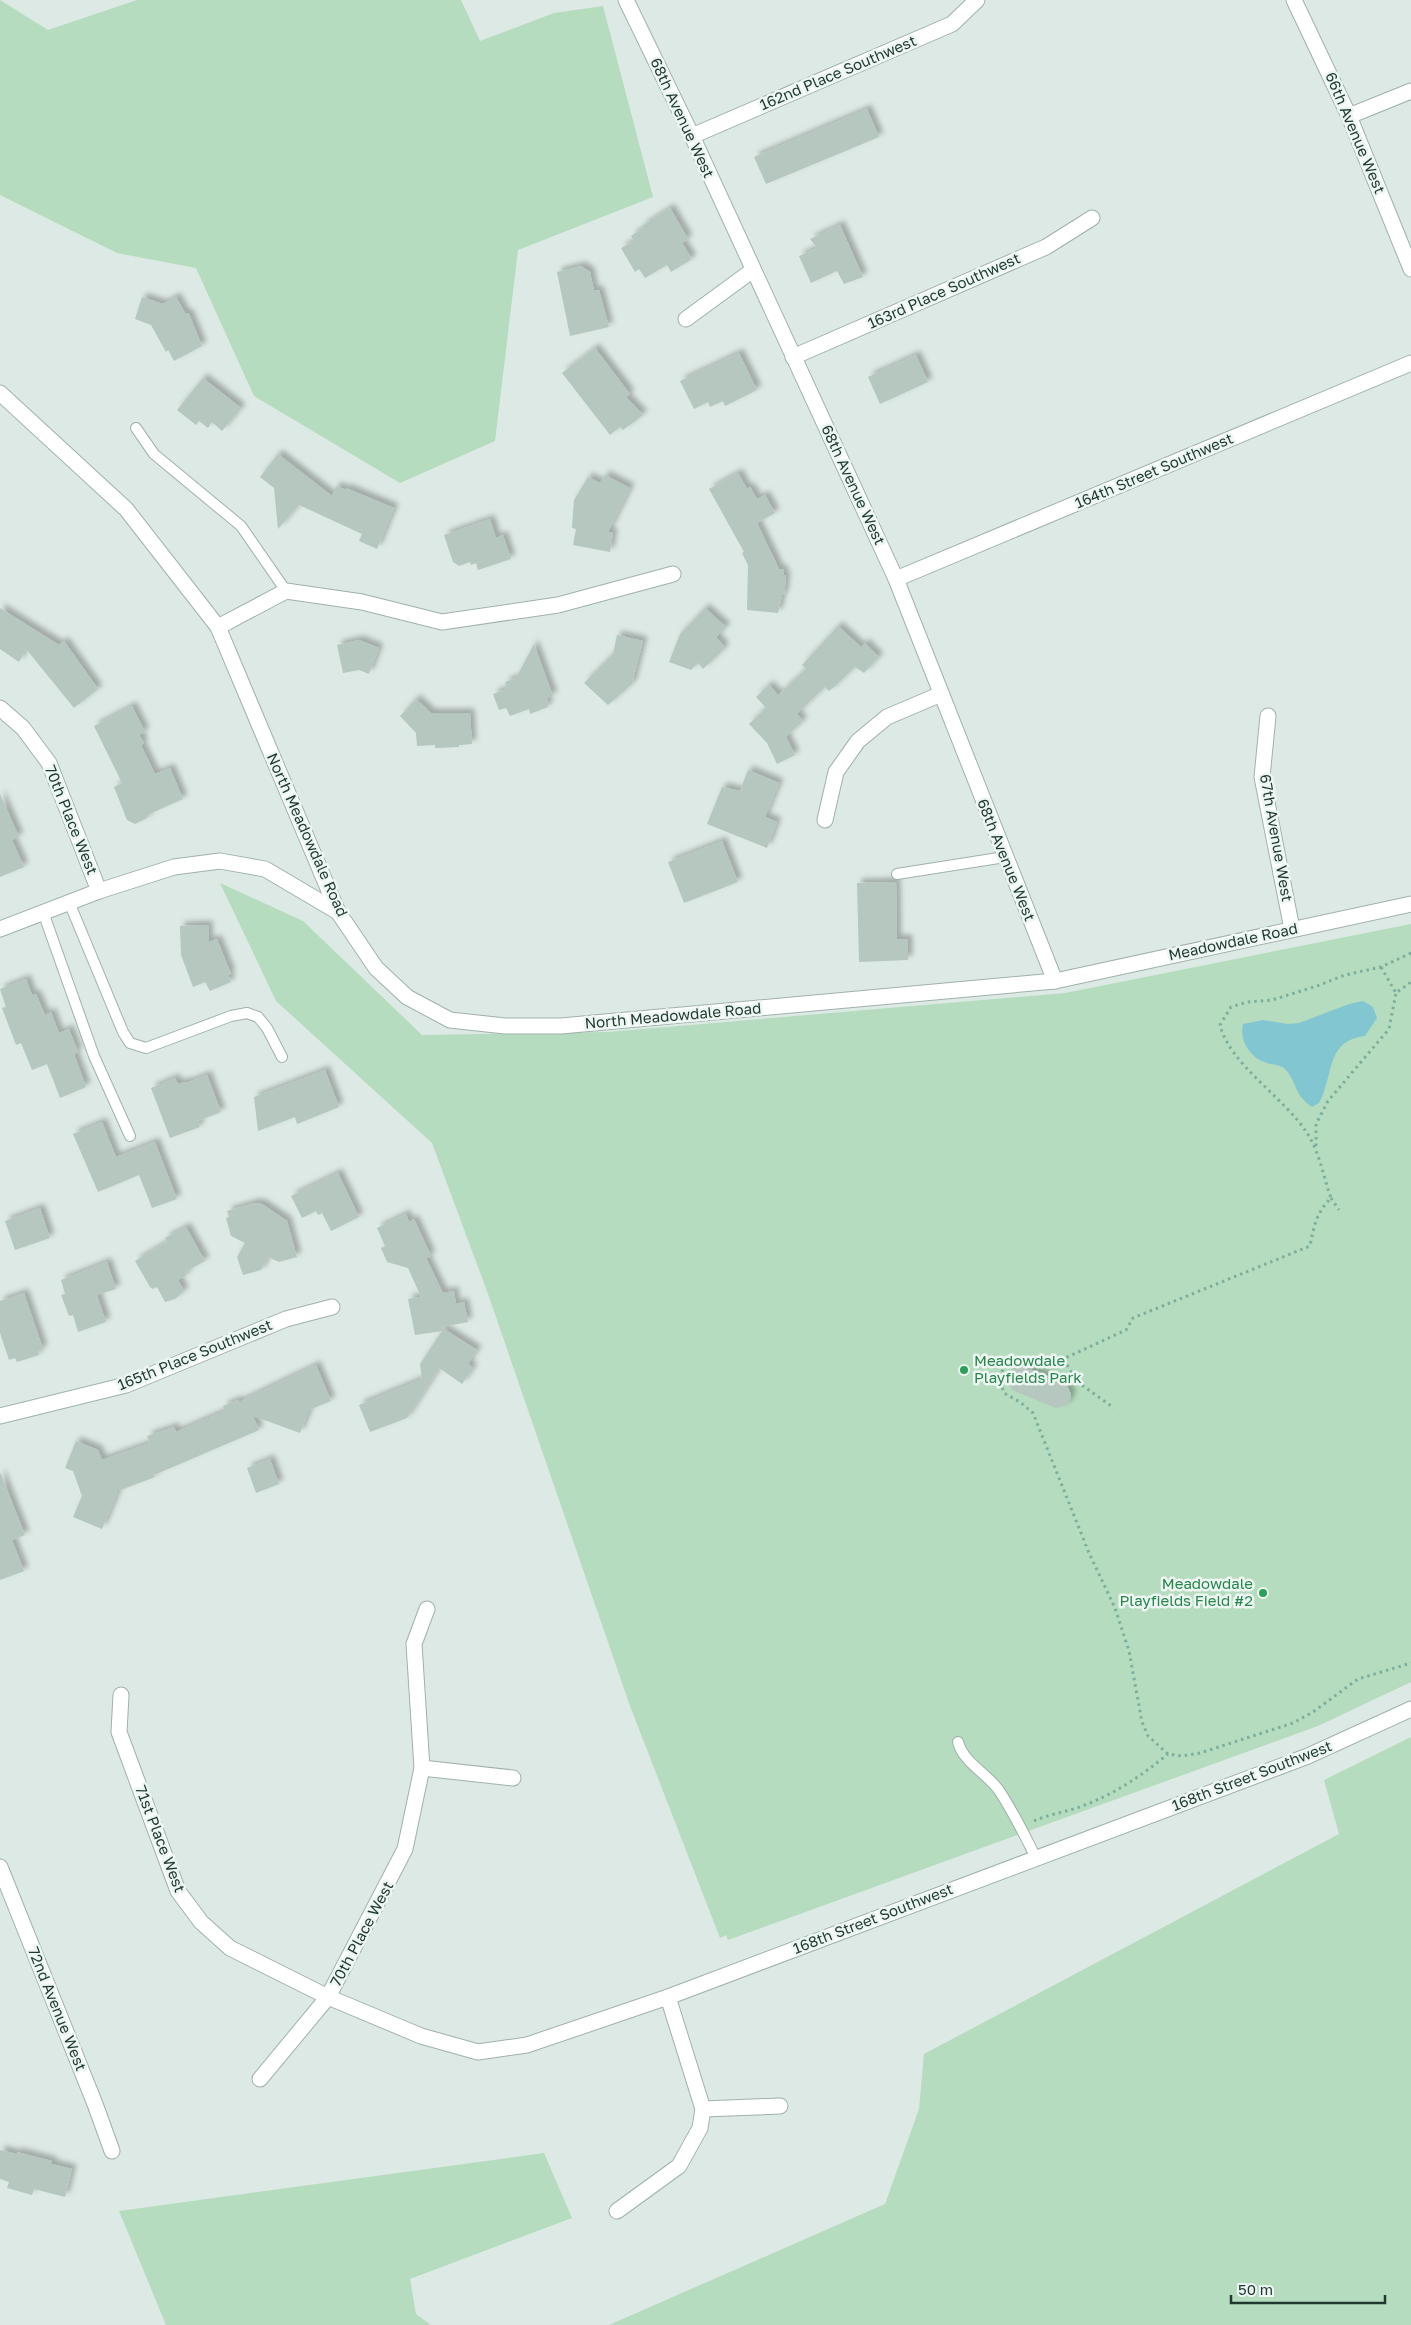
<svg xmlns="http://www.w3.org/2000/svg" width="1411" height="2325" viewBox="0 0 1411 2325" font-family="'Golos Text',sans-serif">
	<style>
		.green { fill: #b5dcbe }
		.water { fill: #82c6d1 }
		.building { fill: #b5c7bf; filter: url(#shadow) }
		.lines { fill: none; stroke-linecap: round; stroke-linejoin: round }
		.service-casing { stroke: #a0b1ab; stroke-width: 12 }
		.minor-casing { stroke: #a0b1ab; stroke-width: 17 }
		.path { stroke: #7cae9e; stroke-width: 3; stroke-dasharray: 2.5 4; stroke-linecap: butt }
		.service { stroke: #fff; stroke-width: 10 }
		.minor { stroke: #fff; stroke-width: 15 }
		.leisure-dot { fill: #2e9e5b; stroke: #edf6f2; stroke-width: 2 }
		.labels { text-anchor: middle; stroke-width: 5; stroke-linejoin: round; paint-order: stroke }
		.street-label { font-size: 15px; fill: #1f3931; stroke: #edf6f2 }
		.leisure-label { font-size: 15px; fill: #27864d; stroke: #edf6f2; text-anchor: start }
	</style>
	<defs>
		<filter id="shadow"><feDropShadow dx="4.5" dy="-4.5" stdDeviation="2.5" flood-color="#0004"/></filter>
	</defs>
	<rect width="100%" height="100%" fill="#dde9e4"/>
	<g class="green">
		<path d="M0,0L48,30L137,0H461L480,41L554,13L603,6L653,197L518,250L495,441L400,483L254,396L196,268L117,253L0,195Z"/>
		<path d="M220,883L303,921L422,1035L608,1032L1065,993L1411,924V1682L1318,1726L728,1940L726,1935L720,1938L630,1706L488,1294L432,1143L276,1001Z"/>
		<path d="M1411,1737V2325H609L885,2204L919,2109L924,2054L1339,1834L1324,1780Z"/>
		<path d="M544,2153L572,2218L410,2279L416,2314L431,2325H166L119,2211Z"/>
	</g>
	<path class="water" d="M1363,1001L1373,1007L1377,1018L1365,1036C1328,1040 1333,1071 1322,1097L1319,1103L1312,1107C1293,1094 1298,1083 1285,1069C1281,1065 1273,1065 1267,1063C1250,1058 1239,1041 1243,1024L1263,1020L1288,1024L1299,1023L1349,1004Z"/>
	<g class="building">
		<path d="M867,109L879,137L766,184L754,157Z"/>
		<path d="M670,208L688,239L682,243L692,259L671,272L667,265L645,278L639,269L635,272L621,248L634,241L631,236L643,228L642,226Z"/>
		<path d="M840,225L863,277L844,284L837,271L811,283L799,256L817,248L810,239Z"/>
		<path d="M581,266L590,272L594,291L599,290L609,327L570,336L557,272Z"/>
		<path d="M142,297L163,304L176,297L185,313L189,314L202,346L174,361L168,350L166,352L151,325L135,319Z"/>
		<path d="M595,348L630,394L626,397L643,415L623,430L620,427L610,435L562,373Z"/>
		<path d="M739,353L757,390L725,406L723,401L710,407L708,402L694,409L680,381Z"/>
		<path d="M916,355L928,382L880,404L868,377Z"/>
		<path d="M203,378L241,408L222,431L212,422L208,428L199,421L196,425L177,410Z"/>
		<path d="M278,454L332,496L336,486L346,490V488L394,508L377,549L359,541L362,534L299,505L278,529L274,488L260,477Z"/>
		<path d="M738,473L747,489L750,487L757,499L765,495L775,513L757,523L779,569L784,570L783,575L786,576L784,595H782L778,613L747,610L748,565L742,553L744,552L709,489Z"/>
		<path d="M605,475L630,488L608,532H613L610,552L573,545L576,529L572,528L574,500L588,477L600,483Z"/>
		<path d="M490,519L496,538L503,535L511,559L478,570L476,563L471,565L470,562L459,566L453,562L444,535Z"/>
		<path d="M0,608L59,645L64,641L98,689L74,708L26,649L19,662L0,649Z"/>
		<path d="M705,608L726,627L716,637L724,646L722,651L703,669L698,663L691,670L669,662L680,634Z"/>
		<path d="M838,626L861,647L865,643L879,657L864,673L855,667L833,688L829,691L825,687L797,714L803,721L786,737L795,755L777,764L767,743L749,724L766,708L756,697L769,685L778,695L806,669L802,665Z"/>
		<path d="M617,635L643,641L632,684L608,705L584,683L613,654Z"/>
		<path d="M359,640L379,648L369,674L359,670L343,673L337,645Z"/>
		<path d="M534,644L553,696L547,698L548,707L530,714L529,709L510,716L506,708L499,710L493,694L507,689L505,682L516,678Z"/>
		<path d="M416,699L431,713H470L472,744L459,745V747L435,748V745L417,746L416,733L400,716Z"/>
		<path d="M132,706L145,732L139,735L144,743L141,745L155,774L170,768L183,799L149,814L147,818L135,824L127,820L114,787L122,783L94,726Z"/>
		<path d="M748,770L779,783L765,817L777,822L767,848L707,824L722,787L740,791Z"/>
		<path d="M0,794L19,837L12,840L24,867L0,877Z"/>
		<path d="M722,841L738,882L684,903L668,862Z"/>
		<path d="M896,882L897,939H908V960L859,962L857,883Z"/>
		<path d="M208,925L209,942L217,939L231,974L228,975L231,982L210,991L205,982L193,987L181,955L180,926Z"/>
		<path d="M26,979L32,995L36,994L45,1015L51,1012L59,1033L69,1029L78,1052L74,1054L86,1087L60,1098L47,1064L32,1070L21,1043L16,1045L2,1008L6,1007L0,989Z"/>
		<path d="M325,1070L339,1107L297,1124L295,1117L258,1131L254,1097Z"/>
		<path d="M207,1075L221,1112L198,1121L200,1127L170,1138L151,1088L175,1078L178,1084L185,1082L186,1083Z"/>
		<path d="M102,1122L116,1157L155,1142L177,1199L152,1208L139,1175L98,1192L73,1134Z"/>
		<path d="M338,1173L359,1217L331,1231L322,1213L318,1215L316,1211L302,1218L291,1196Z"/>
		<path d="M255,1203L262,1204L287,1221L297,1257L279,1262L268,1257L261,1270L243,1275L237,1257L245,1243L231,1236L226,1218L229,1217L227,1211Z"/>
		<path d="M40,1208L50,1238L15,1250L5,1221Z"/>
		<path d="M406,1214L409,1222L414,1219L431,1256L426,1258L443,1293L454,1291L456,1304L464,1302L468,1322L441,1327L477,1350L468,1364L473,1368L462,1384L439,1368L407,1418L370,1432L359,1405L422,1379L420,1364L442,1331L415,1335L408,1299L421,1297L408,1268L387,1262L381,1248L385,1246L377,1228Z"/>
		<path d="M186,1227L205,1261L185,1272L187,1275L178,1280L184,1291L175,1299L165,1302L157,1287L153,1289L150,1287L135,1261L167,1242L165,1238Z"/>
		<path d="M107,1262L116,1289L97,1295L106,1322L78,1332L73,1315L69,1316L61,1295L65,1294L61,1280Z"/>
		<path d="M24,1293L43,1349L38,1351L39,1355L17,1362L15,1358L9,1360L0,1333V1301Z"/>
		<path d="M316,1365L331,1401L309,1410L300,1433L253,1416L259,1430L154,1475L155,1477L118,1491L102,1529L73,1517L82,1496L73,1471L65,1468L76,1441L98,1450L102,1460L150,1443L147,1436L174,1427L176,1432L225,1411L223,1406L238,1400L239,1402Z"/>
		<path d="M1021,1366L1066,1383L1071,1394L1070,1400L1065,1406L1056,1408L1012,1390L1008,1383V1376L1010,1371Z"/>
		<path d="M270,1459L279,1484L256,1493L247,1468Z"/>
		<path d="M0,1472L25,1535L12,1540L24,1571L0,1580Z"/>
		<path d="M0,2150L17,2154V2152L52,2161V2164L72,2169L65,2197L34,2189L32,2195L7,2188L9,2182L0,2179Z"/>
	</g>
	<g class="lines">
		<g class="service-casing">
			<g id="service">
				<path d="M136,428L154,454L241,526L286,591"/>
				<path d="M897,874L1005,857"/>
				<path d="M69,902L123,1032L130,1043L146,1048L231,1016L247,1013L258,1017L267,1028L282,1057"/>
				<path d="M43,912L94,1056L130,1136"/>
				<path d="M958,1742C963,1762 986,1773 998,1789C1013,1811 1024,1834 1036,1858"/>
			</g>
		</g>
		<g class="minor-casing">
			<g id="minor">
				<path d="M626,0L692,136L896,579L1055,981"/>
				<path d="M1294,0L1349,116L1411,269"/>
				<path d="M1349,116L1411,91"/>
				<path d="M692,136L952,24L977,0"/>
				<path d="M686,319L753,270"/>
				<path d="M793,357L1046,247L1092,218"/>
				<path d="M0,393L126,509L218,627L338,912L376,968L407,997L450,1020L505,1026H561L1055,981L1411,904"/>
				<path d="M896,579L1411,363"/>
				<path d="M218,627L286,591L362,602L442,622L558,605L673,574"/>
				<path d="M0,708L23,728L49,763L99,891"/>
				<path d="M1268,716L1262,777L1292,929"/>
				<path d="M825,820L836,772L858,741L887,717L941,694"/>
				<path d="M0,929L99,891L174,867L220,861L265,869L338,912"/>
				<path d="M0,1416L126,1385L286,1319L332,1307"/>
				<path d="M121,1695L119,1732L178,1891L201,1922L230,1948L328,1997L421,2036L478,2052L527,2045L668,1997L1308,1756L1411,1709"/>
				<path d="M422,1768L513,1778"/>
				<path d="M0,1867L95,2104L112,2151"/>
				<path d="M260,2079L328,1997L405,1849L422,1768L414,1644L427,1609"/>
				<path d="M703,2109L780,2106"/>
				<path d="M617,2211L679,2166L700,2128L703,2109L668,1997"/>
			</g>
		</g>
		<g class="path">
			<path d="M1411,953L1381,967L1345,975L1317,986L1272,1000L1247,1002L1231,1007L1220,1025C1230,1065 1284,1097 1307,1133C1320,1153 1323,1176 1331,1198C1316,1213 1314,1226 1310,1246L1133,1318L1126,1330L1048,1366L1020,1362L1005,1365L999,1378L1004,1393L1020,1402L1033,1413L1089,1553L1115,1608L1129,1651L1142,1722L1148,1736L1168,1754L1182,1756L1200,1753L1293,1723L1313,1712L1358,1679L1411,1663"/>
			<path d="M1381,967L1396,993L1411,982"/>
			<path d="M1316,1146V1124L1328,1101L1389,1029L1396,993"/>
			<path d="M1331,1198L1339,1210"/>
			<path d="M1064,1359L1076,1381L1114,1408"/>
			<path d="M1034,1821C1049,1814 1067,1812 1082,1806C1115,1794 1141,1776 1168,1754"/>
		</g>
		<use href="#service" class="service"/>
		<use href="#minor" class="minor"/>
	</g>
	<g class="leisure-dot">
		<circle cx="964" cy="1370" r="5"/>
		<circle cx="1263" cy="1593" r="5"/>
	</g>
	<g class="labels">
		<g class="street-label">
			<text transform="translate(838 73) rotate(-23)" y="5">162nd Place Southwest</text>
			<text transform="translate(682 118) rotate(65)" y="5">68th Avenue West</text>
			<text transform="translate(1355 133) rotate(67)" y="5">66th Avenue West</text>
			<text transform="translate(944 291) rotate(-24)" y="5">163rd Place Southwest</text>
			<text transform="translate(1154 471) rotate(-23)" y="5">164th Street Southwest</text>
			<text transform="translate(853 485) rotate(65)" y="5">68th Avenue West</text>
			<text transform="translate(71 820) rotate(68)" y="5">70th Place West</text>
			<text transform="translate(307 835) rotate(66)" y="5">North Meadowdale Road</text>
			<text transform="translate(1276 838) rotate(80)" y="5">67th Avenue West</text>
			<text transform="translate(1006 860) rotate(68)" y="5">68th Avenue West</text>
			<text transform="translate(1233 942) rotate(-12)" y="5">Meadowdale Road</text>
			<text transform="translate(673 1016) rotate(-5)" y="5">North Meadowdale Road</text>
			<text transform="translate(195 1355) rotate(-22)" y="5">165th Place Southwest</text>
			<text transform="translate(1252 1776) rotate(-21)" y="5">168th Street Southwest</text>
			<text transform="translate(160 1839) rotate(69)" y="5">71st Place West</text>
			<text transform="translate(873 1919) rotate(-21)" y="5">168th Street Southwest</text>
			<text transform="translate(362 1934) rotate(-62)" y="5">70th Place West</text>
			<text transform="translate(57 2009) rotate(68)" y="5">72nd Avenue West</text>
		</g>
		<g class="leisure-label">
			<text x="974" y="1366">Meadowdale<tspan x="974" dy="17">Playfields Park</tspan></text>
			<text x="1253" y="1589" text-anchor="end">Meadowdale<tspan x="1253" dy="17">Playfields Field #2</tspan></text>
		</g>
	</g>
	<path d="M1231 2295v8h154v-8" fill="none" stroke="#1f3931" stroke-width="2.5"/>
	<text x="1238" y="2295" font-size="15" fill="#1f3931" stroke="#edf6f2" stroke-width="4" paint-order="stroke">50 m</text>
</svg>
